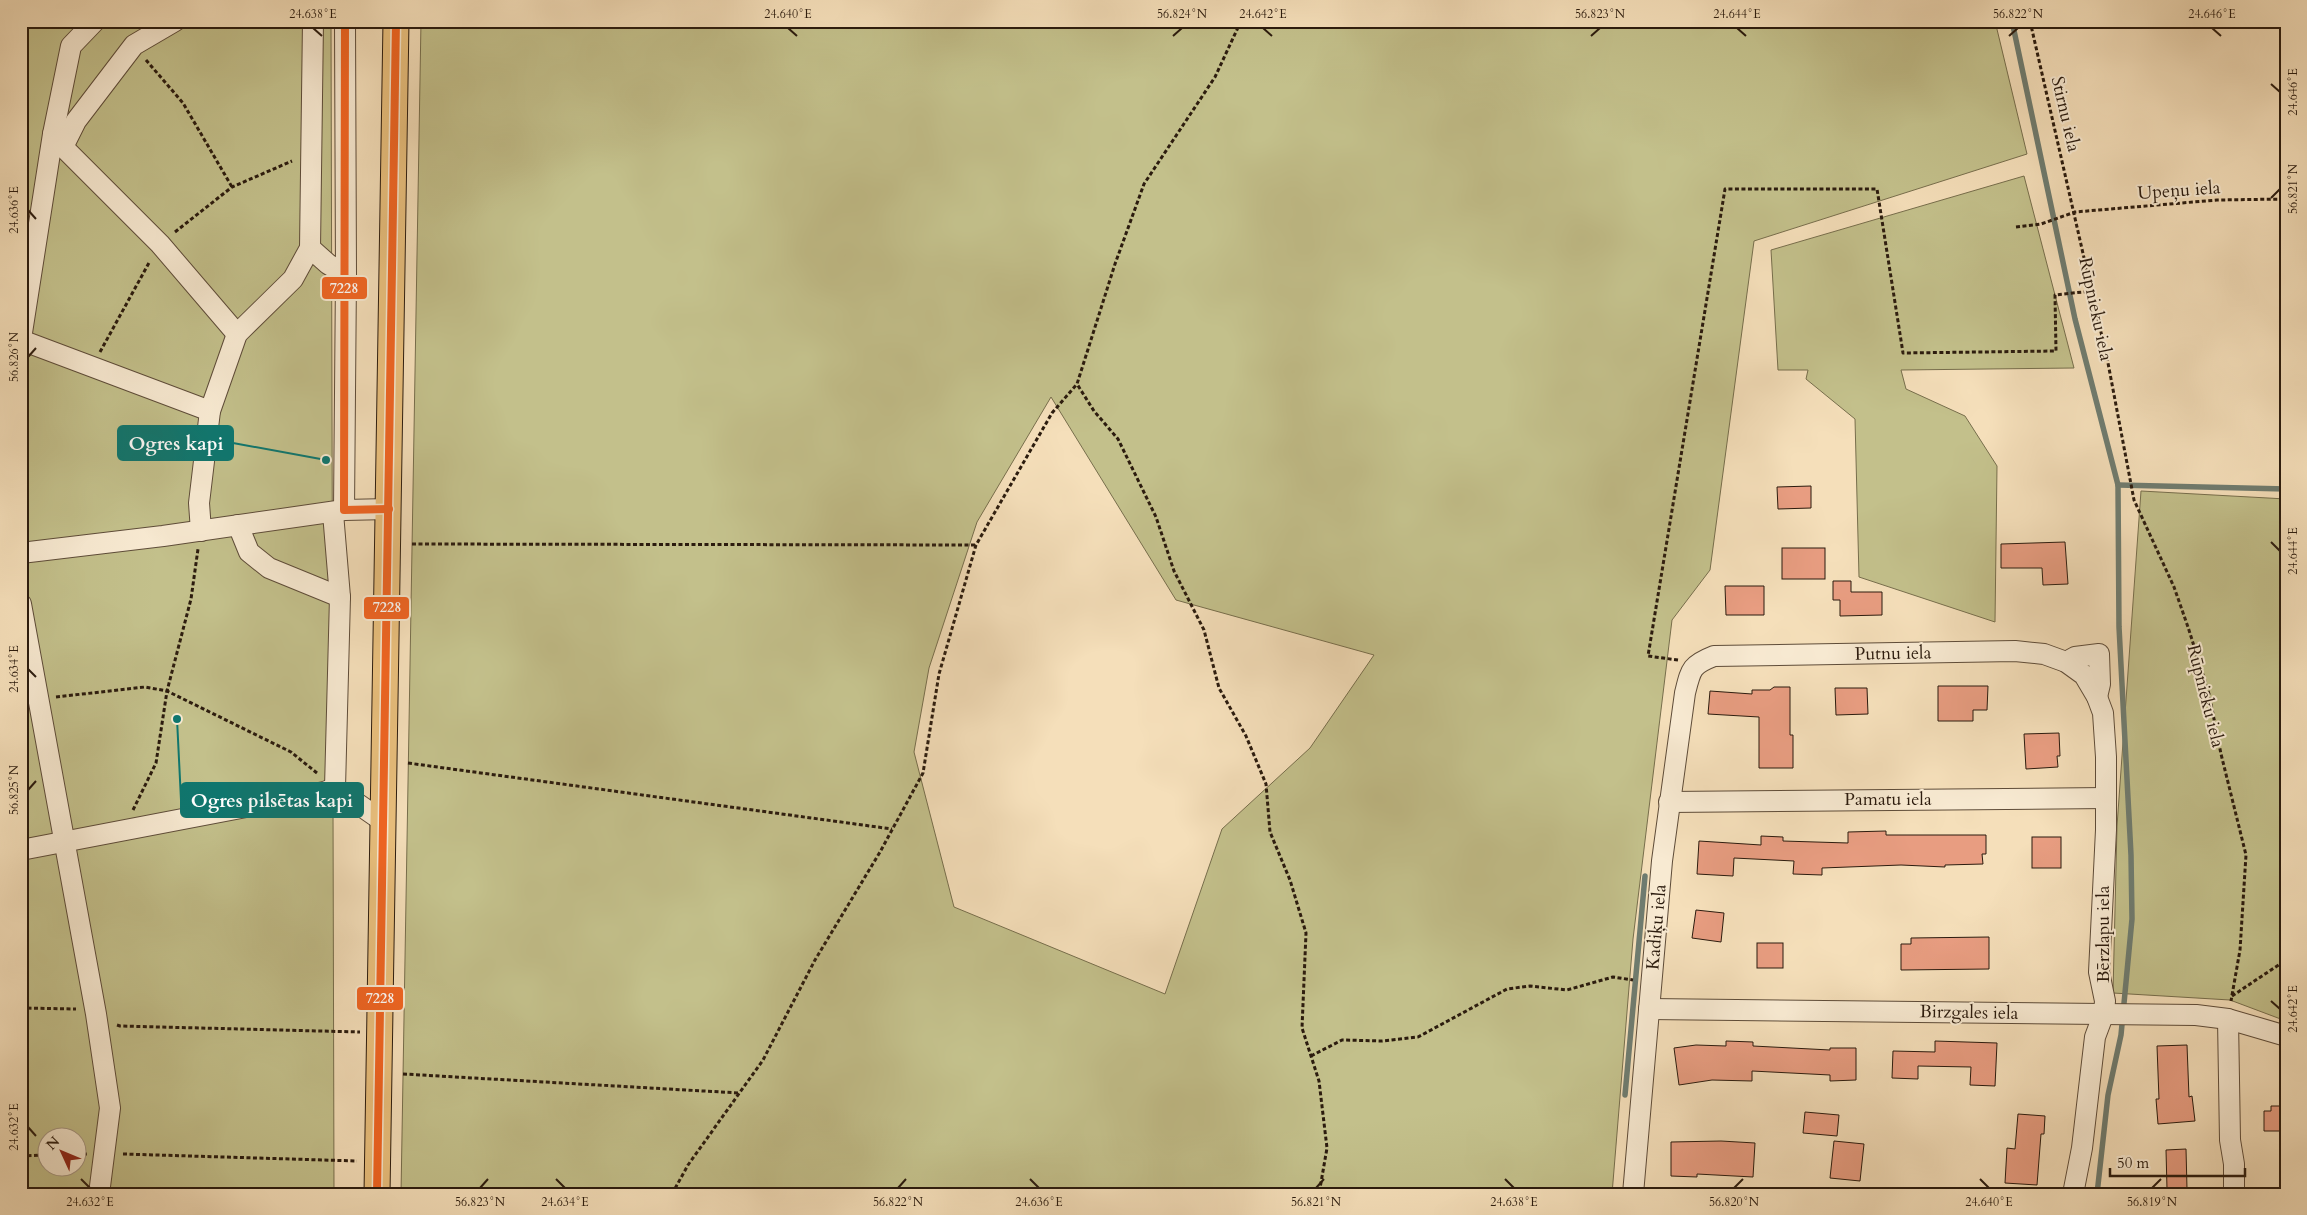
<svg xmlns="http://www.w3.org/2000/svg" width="2307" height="1215" viewBox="0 0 2307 1215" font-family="Cardo,serif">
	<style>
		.green { fill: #c3c08b; stroke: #776e4c; fill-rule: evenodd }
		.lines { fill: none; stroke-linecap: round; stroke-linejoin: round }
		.stream { stroke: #6f7c70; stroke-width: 5.5 }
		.building { fill: #e89d81; stroke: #2b1b0e }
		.minor-casing { stroke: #5e4c39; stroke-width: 22 }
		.major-casing { stroke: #2b1b0e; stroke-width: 27 }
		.path { stroke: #2b1b0e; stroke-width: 3; stroke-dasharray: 4 2.5; stroke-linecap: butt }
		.minor { stroke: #f8ead2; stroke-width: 20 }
		.major { stroke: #eac07d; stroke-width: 25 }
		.bus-1-casing { stroke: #f8ead2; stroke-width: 11 }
		.bus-1 { stroke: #f26522; stroke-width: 8 }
		.ticks { fill: none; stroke: #2b1b0e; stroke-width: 2 }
		.labels { text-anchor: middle; stroke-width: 4; stroke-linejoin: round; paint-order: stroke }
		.street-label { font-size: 18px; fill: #2b1b0e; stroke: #f8ead2 }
		.leader { fill: none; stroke: #0f766e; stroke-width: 2 }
		.callout-dot { fill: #0f766e; stroke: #f8ead2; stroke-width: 2 }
		.callout { fill: #0f766e; stroke: #0f766e; stroke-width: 2 }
		.callout-label { font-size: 19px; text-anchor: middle; font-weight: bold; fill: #fff }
		.line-badge { stroke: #f8ead2; stroke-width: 2 }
		.badge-label { font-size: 14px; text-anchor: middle; font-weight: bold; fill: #fff }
		.neatline { fill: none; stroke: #2b1b0e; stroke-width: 2 }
		.ticks-label { font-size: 12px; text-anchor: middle; fill: #2b1b0e }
	</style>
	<rect width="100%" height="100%" fill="#f5dfba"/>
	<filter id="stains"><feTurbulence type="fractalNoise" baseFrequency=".004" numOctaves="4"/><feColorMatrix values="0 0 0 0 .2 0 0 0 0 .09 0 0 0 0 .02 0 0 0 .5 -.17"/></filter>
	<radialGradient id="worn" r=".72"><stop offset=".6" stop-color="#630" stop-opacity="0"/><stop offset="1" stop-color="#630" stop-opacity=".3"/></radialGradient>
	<g class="green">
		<path d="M21,21H331L334,1194H21ZM48,1138H78V1168H48Z"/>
		<path d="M421,21H1995L2027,154L1754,241L1710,570L1672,620L1633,939L1612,1194H401ZM1051,397L1176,600L1374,655L1310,748L1222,829L1165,994L954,907L914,752L929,668L977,522Z"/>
		<path d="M2024,176L2074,368L1901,370L1906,389L1965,416L1997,466L1995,622L1859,577L1855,419L1806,379L1808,370H1778L1771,250Z"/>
		<path d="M2141,491L2286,499V1021L2230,1000L2113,993L2117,826Z"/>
	</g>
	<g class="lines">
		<g class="stream">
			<path d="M2012,21L2075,319L2118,485L2119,627L2131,855L2132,919L2121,1035L2108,1095L2097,1194"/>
			<path d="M2118,485L2286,489"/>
			<path d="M1625,1095L1645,876"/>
		</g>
	</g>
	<g class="building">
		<path d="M1811,486V508L1778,509L1777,487Z"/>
		<path d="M2065,542L2068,584L2043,585L2042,568H2001V544Z"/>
		<rect x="1782" y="548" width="43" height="31"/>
		<path d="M1833,581H1851V592H1882V615L1840,616V600H1833Z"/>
		<path d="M1725,586H1764V615H1726Z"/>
		<path d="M1938,686H1988L1987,710H1973V721H1938Z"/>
		<path d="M1774,687H1790V735H1793V768H1759V717L1708,714L1710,691L1752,694V690H1770Z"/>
		<path d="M1835,688H1867L1868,714L1836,715Z"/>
		<path d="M2059,733L2060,756H2057L2058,767L2026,769L2024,734Z"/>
		<path d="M1886,831V835H1986V854H1982L1983,864L1945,865V867L1901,865L1822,868V875L1793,874L1794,861L1734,858L1733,876L1697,874L1699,841L1761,845V836L1783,837V841L1848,843V832Z"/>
		<rect x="2032" y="837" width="29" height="31"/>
		<path d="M1696,910L1724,913L1721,942L1692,938Z"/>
		<path d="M1989,937V969L1901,970V944H1911V938Z"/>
		<rect x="1757" y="943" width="26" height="25"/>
		<path d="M1726,1041L1753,1042V1046L1830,1050V1048H1856V1080L1830,1081V1075L1752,1071V1081L1712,1080L1679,1085L1674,1048L1696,1045L1726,1046Z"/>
		<path d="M1935,1041L1997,1043L1995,1086L1970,1085L1971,1067L1918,1066V1079L1892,1078L1893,1051L1935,1052Z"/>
		<path d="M2187,1045L2189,1097L2192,1096L2195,1121L2158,1124L2156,1099H2159L2157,1046Z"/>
		<path d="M2271,1106H2286V1131H2264V1111H2271Z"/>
		<path d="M1805,1112L1839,1115L1837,1136L1803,1133Z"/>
		<path d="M2018,1114L2045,1116L2044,1134H2041L2037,1185L2005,1183L2007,1148L2015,1149Z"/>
		<path d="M1721,1141L1755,1143L1753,1177L1697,1174V1177L1671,1176V1142Z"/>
		<path d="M1834,1141L1864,1144L1860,1181L1830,1178Z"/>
		<path d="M2186,1149L2187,1189H2167L2166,1150Z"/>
	</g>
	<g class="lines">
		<g class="minor-casing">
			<g id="minor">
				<path d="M345,21L346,275L344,510L389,509"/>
				<path d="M53,134L63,147L160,244L237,334"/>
				<path d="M63,147L76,121L134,45L175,21"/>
				<path d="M310,248L328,264L346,275"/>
				<path d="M21,339L53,134L71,46L95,21"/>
				<path d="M21,340L210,411"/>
				<path d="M333,513L340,597L335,788L384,822"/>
				<path d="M238,525L249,552L269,568L340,597"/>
				<path d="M201,531L199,503L210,411L237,334L293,279L310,248L313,21"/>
				<path d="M21,553L163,536L344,510"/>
				<path d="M21,604L96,1014L110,1108L99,1194"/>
				<path d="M2066,662L2075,657L2099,654L2100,684L2097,697"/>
				<path d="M1669,802L2106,798"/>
				<path d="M21,850L324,792L335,788"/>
				<path d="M1649,1009L2196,1015L2228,1019L2286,1036"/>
				<path d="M2228,1019L2230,1140L2234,1164V1194"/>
				<path d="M1633,1194L1662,861L1685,693C1691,669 1691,665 1714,656L2015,651L2044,654L2066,662L2084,675L2097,697L2103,713L2106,757V830L2099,972L2105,1001L2104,1013L2095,1037L2082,1148L2073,1194"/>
			</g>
		</g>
		<g class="major-casing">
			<path id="major" d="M377,1194L396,21"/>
		</g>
		<g class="path">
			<path d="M1241,21L1215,77L1144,184L1115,264L1077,384L1094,411L1118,439L1156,517L1174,571L1204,630L1219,688L1246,736L1266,784L1270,832L1290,880L1306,933L1302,1028L1319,1081L1327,1148L1319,1194"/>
			<path d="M2030,21L2108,363L2134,500L2174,587L2188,627L2209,694L2221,754L2246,855L2240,950L2231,1001"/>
			<path d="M146,60L183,103L232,187"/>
			<path d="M2016,227L2041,224L2075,212L2217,200L2286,199"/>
			<path d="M175,232L232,187L292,161"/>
			<path d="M100,352L150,261"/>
			<path d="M412,544L976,545"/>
			<path d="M1678,660L1648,656L1725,189H1877L1903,353L2056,351L2055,295L2092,291"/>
			<path d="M56,697L145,687L167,691L291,752L317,773"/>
			<path d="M408,763L892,829"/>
			<path d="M133,810L156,763L167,691L191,599L198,549"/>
			<path d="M2232,996L2286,960"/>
			<path d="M21,1008L76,1009"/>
			<path d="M117,1025L120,1026L360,1032"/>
			<path d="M1311,1056L1342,1040L1382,1041L1418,1037L1507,989L1530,986L1567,990L1613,977L1633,980"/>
			<path d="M403,1074L739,1093"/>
			<path d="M78,1154H87"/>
			<path d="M123,1154L357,1161"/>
			<path d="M21,1156L48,1155"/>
			<path d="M672,1194L688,1165L763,1060L815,960L880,852L923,773L939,674L976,545L1052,413L1077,384"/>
		</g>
		<use href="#minor" class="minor"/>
		<use href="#major" class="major"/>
		<g class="bus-1-casing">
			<g id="bus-1">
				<path d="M345,21L344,510L389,509"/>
				<path d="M377,1194L396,21"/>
			</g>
		</g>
		<use href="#bus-1" class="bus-1"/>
	</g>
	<path class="ticks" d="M313,28L322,36M788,28L797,36M1263,28L1272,36M1737,28L1746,36M2212,28L2221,36M1173,36L1182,28M1591,36L1600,28M2009,36L2018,28M2271,84L2280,92M2271,198L2280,189M28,210L36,219M28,357L36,348M2271,542L2280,551M28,669L36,677M28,790L36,781M2271,1001L2280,1009M28,1127L36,1136M81,1179L90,1188M556,1179L565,1188M1030,1179L1039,1188M1505,1179L1514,1188M1980,1179L1989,1188M480,1188L488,1179M898,1188L906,1179M1316,1188L1324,1179M1734,1188L1743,1179M2152,1188L2161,1179"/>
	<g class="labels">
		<g class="street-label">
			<text transform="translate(2066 114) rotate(77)" y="6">Stirnu iela</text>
			<text transform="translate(2179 190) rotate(-4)" y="6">Upeņu iela</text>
			<text transform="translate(2096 309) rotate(78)" y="6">Rūpnieku iela</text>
			<text transform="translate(1893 653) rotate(-1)" y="6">Putnu iela</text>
			<text transform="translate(2206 696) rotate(76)" y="6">Rūpnieku iela</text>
			<text x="1888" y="805">Pamatu iela</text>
			<text transform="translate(1656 927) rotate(-85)" y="6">Kadiķu iela</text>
			<text transform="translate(2103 934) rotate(-90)" y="6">Bērzlapu iela</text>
			<text transform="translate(1969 1012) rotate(1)" y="6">Birzgales iela</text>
		</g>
	</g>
	<path class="leader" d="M326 460L233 443M177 719L181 800"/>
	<g class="callout-dot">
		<circle cx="326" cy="460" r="5"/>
		<circle cx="177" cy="719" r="5"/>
	</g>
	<g class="callout">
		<rect x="118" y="426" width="115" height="34" rx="5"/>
		<rect x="181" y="783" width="182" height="34" rx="5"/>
	</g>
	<g class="callout-label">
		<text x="176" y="450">Ogres kapi</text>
		<text x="272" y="807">Ogres pilsētas kapi</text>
	</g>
	<g class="line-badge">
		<rect x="321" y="276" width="47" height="24" rx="5" fill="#f26522"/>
		<rect x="363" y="596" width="47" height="24" rx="5" fill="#f26522"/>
		<rect x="356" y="986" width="48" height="25" rx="5" fill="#f26522"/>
	</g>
	<g class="badge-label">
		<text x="344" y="293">7228</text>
		<text x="387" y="612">7228</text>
		<text x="380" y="1003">7228</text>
	</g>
	<rect width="2307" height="1215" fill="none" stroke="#f5dfba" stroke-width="55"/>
	<g transform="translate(62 1152) rotate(314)"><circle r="24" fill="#f8ead2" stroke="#a69784"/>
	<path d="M0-4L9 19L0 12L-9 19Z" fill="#8f2418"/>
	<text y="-8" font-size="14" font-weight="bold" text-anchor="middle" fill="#2b1b0e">N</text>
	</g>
	<path d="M2110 1168v8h135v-8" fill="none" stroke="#2b1b0e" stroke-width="2.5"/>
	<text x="2117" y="1168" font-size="15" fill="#2b1b0e" stroke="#f8ead2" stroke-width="4" paint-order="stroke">50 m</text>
	<rect x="28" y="28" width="2252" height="1160" class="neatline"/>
	<g class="ticks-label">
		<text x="313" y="18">24.638°E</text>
		<text x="788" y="18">24.640°E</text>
		<text x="1182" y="18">56.824°N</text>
		<text x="1263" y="18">24.642°E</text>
		<text x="1600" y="18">56.823°N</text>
		<text x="1737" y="18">24.644°E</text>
		<text x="2018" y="18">56.822°N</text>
		<text x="2212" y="18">24.646°E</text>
		<text transform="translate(2293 92) rotate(-90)" y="4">24.646°E</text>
		<text transform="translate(2293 189) rotate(-90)" y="4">56.821°N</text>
		<text transform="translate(14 210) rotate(-90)" y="4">24.636°E</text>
		<text transform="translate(14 357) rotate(-90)" y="4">56.826°N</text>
		<text transform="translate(2293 551) rotate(-90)" y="4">24.644°E</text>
		<text transform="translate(14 669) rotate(-90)" y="4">24.634°E</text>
		<text transform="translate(14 790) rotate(-90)" y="4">56.825°N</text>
		<text transform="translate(2293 1009) rotate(-90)" y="4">24.642°E</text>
		<text transform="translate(14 1127) rotate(-90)" y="4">24.632°E</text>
		<text x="90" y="1206">24.632°E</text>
		<text x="480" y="1206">56.823°N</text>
		<text x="565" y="1206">24.634°E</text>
		<text x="898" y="1206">56.822°N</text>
		<text x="1039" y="1206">24.636°E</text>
		<text x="1316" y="1206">56.821°N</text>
		<text x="1514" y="1206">24.638°E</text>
		<text x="1734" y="1206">56.820°N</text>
		<text x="1989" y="1206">24.640°E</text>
		<text x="2152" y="1206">56.819°N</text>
	</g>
	<rect width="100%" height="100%" filter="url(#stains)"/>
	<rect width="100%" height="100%" fill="url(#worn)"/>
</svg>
